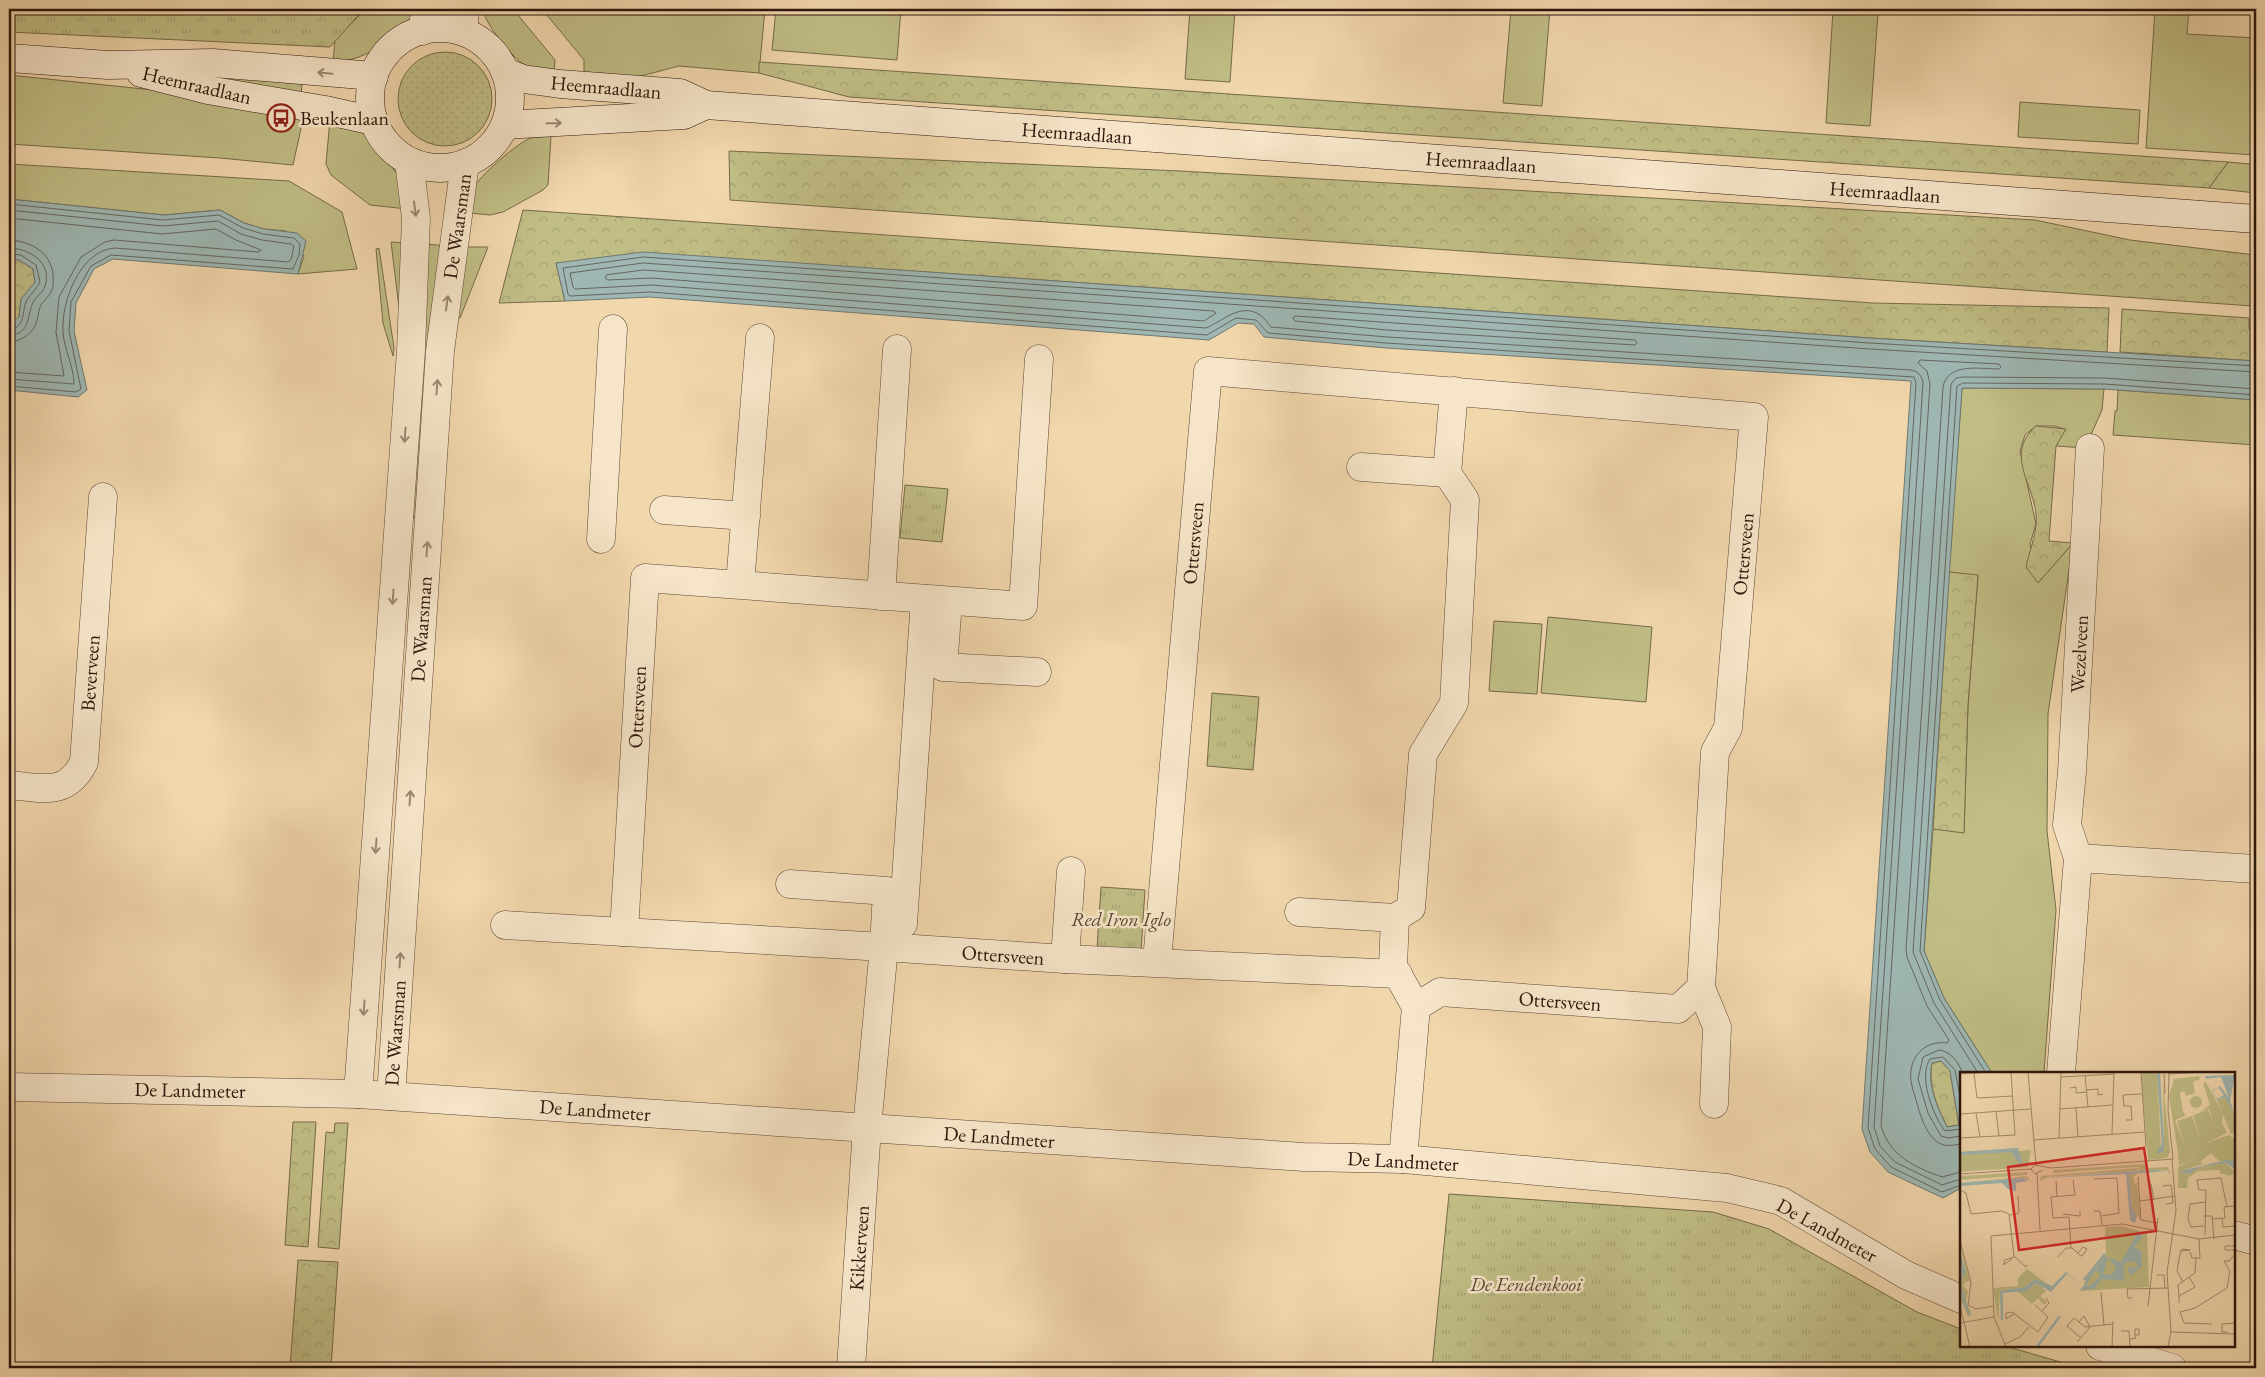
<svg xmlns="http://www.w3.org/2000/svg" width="2265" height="1377" viewBox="0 0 2265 1377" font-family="'EB Garamond',serif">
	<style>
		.grass { fill: #c0bd85; stroke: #766a48 }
		.forest { fill: url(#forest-crowns); stroke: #766a48 }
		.park { fill: url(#park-tufts); stroke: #766a48 }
		.garden { fill: url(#garden-dots); stroke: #766a48 }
		.water { fill: #9eb7b3; stroke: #707770; fill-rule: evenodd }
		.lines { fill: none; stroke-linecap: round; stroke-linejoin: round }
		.shore { stroke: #656660; stroke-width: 1 }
		.street-casing { stroke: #5d4634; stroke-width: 29 }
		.secondary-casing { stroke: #2c160c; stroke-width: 29 }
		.street { stroke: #f6e5c9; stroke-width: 28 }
		.secondary { stroke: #f6e5c9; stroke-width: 28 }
		.oneway { stroke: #9b8874 }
		.labels { text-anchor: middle; stroke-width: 5; stroke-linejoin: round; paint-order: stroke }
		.street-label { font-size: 20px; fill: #2c160c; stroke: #f6e5c9 }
		.poi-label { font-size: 20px; fill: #2c160c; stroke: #f6e5c9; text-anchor: start }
		.park-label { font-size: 20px; font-style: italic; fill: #584830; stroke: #f6e5c9 }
		.inset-river { fill: none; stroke: #9eb7b3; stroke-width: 2.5 }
		.inset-road { fill: none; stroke: #a28a6c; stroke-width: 1 }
		.view { fill: #d62828; fill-opacity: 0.15; stroke: #d62828; stroke-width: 2.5 }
		.inset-edge { fill: none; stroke: #2c160c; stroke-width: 2.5 }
	</style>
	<defs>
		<pattern id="forest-crowns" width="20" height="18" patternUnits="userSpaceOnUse" patternTransform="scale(1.25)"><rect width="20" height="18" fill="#c0bd85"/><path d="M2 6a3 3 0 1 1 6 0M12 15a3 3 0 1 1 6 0" fill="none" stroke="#a5a272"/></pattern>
		<pattern id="park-tufts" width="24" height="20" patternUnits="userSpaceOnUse" patternTransform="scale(1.25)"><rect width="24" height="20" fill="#c0bd85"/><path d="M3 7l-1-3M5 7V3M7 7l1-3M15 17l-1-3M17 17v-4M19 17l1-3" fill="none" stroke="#a5a272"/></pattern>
		<pattern id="garden-dots" width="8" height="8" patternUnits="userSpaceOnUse" patternTransform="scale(1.25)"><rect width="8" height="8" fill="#c0bd85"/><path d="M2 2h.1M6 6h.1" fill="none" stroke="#a5a272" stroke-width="1.8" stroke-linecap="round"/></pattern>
	</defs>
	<rect width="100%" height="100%" fill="#f1d7ac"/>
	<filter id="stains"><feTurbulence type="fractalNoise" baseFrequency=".004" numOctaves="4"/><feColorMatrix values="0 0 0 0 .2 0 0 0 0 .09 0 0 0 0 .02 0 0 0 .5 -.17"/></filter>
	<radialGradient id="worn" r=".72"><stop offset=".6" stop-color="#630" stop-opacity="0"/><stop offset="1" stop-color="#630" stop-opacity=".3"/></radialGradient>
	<g class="grass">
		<path d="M366,9H417C400,37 367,61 333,62L335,39Z"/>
		<path d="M482,9H513L555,60L554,75C547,73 538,73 531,69C513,60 488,28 482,9Z"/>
		<path d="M542,9H765L759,73L679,66L622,81L584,78V60Z"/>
		<path d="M776,9H901L897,60L772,50Z"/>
		<path d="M1190,9H1235L1230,82L1185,79Z"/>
		<path d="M1511,9H1550L1542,106L1503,103Z"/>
		<path d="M2155,9H2189L2187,34L2256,38V155L2146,148Z"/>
		<path d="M1833,10L1878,13L1870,126L1826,123Z"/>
		<path d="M9,75L182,93L304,115L293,165L220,158L9,144Z"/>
		<path d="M204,76L302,81L301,98Z"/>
		<path d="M2020,102L2140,110L2138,144L2018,137Z"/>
		<path d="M330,119L354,125L366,134L402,180L407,209L370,205L331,175L326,164Z"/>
		<path d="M551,136L548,185L543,190L503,212L490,215L469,213C470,205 470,196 473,189C478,177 518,142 531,138C537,136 545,137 551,136Z"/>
		<path d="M2228,162L2250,164L2256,170V193L2209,188Z"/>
		<path d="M9,164L289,181L342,212L357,269L298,274L304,256L286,231L264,229L244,223L220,210L164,215L9,199Z"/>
		<path d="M391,242L405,243L401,324Z"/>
		<path d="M426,244L447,246L419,518L410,517Z"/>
		<path d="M464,247H488L460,318L453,317Z"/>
		<path d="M379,248L394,348L393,356L383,323L376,249Z"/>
		<path d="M1962,388L2104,389L2102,410L2085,448L2056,446L2065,429L2054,426H2036L2025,435L2020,451L2036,524L2030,544L2038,583L2073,543L2048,714L2047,831L2056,910L2044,1073H1992L1944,998L1924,951L1933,829L1964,832L1968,705L1978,576L1949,572Z"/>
		<path d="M2118,390L2256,400V445L2113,435L2115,411H2117Z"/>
		<path d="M1548,617L1652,627L1646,702L1541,693Z"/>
		<path d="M1494,621L1542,624L1537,694L1489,691Z"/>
	</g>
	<g class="forest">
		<path d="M759,62L2228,162L2209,188L849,97L759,73Z"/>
		<path d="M729,151L1180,171L2035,220L2130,240L2255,255L2253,306L730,200Z"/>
		<path d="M523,210L1873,303L2109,308L2107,352L1870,338L898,270L556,263L565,301L499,303Z"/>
		<path d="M9,259L19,260L33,269L35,283L21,299L19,317L11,324H9Z"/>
		<path d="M2122,309L2249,318V329H2256V361L2120,352Z"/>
		<path d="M2036,426L2066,429L2056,446L2049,541L2073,543L2038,583L2026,567C2029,553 2035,537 2036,525C2040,489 2001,457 2036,426Z"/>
		<path d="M1949,572L1978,575L1968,705L1964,833L1933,829Z"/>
		<path d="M1941,1061L1950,1071L1959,1125L1947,1127C1937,1106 1928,1086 1932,1063Z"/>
		<path d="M293,1122H316L308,1247L285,1245Z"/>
		<path d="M335,1123H348L339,1249L318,1247L326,1132L334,1133Z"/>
		<path d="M298,1260L338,1262L331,1368H290Z"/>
	</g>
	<g class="park">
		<path d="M9,9H364L330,47L9,32Z"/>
		<path d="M905,485L948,489L942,542L900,538Z"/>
		<path d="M1212,693L1259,697L1253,770L1207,766Z"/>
		<path d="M1101,887L1145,890L1141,951L1097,949Z"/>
		<path d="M1449,1194L1713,1212L1769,1229L1917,1312L1961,1329V1346H2005L2081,1368H1432Z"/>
	</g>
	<circle class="garden" cx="445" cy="99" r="47"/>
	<g class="water">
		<path d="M9,199L164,215L220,210L244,223L264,229L297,233L306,241L298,274L113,259L94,269L76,303L74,331L87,390L78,397L9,390V324L19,317L21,299L35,282L33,269L19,260L9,259Z"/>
		<path d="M643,252L1870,338L2256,361V400L2104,389L1962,388L1924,951L1944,998L1992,1073H1961V1188L1943,1198L1888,1172L1870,1152L1862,1129L1911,381L1386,348L1264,337L1254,324L1238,323L1209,340L650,297L565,301L556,263ZM1941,1061L1950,1071L1959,1125L1947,1127C1937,1106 1927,1086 1932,1063Z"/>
	</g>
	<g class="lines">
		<g class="shore">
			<path d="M9,204L163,220L219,215L243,228L263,234L294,238L300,244L299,255L293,269L111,255L91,266L71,302L69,331L81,389L76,392L9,386"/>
			<path d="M9,210L163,226L218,221L241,234L262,240L291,244L294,246L291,260L288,262L115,248C80,250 61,302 63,332C64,349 74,367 74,384L9,379"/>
			<path d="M9,218L162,234L216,229L236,240L261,250L258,252L114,240L105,242L81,257L59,297L56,332L64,376L9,372"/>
			<path d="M9,240C31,241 50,252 53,274C53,280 54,285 52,290C50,296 44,300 41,305C38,310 39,315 37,320C35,332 21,342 9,342"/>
			<path d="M9,248C28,248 53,262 45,286C43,293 34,298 32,305C27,317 30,335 9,335"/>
			<path d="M9,254L21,255L36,265L40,282C37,289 31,293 27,300C21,310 27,328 9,329"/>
			<path d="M644,270L1213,311L1216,313L1204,321L651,278L608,280L605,278L607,275Z"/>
			<path d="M1296,316L1635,340L1637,343L1635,345L1387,330L1295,321L1293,318Z"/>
			<path d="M1978,1073L1934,1003L1913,952L1951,384L1956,378L1962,377L2104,378L2256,389"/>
			<path d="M1986,1073L1940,1000L1920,951L1957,386L1963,383L2104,384L2256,395"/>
			<path d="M1961,1102L1955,1070L1943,1057L1930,1059C1918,1076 1933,1116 1945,1131L1961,1129"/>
			<path d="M1961,1136L1948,1138L1941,1136L1928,1113L1918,1079L1923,1057L1939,1050C1950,1051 1960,1063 1962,1073"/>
			<path d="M1961,1144C1954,1145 1946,1147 1939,1143C1928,1137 1921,1118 1918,1107C1916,1098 1912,1089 1911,1081C1908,1058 1924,1040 1947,1043L1949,1040L1927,1006L1907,957L1906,949L1943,387C1948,362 1980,369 1999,369L2001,367L1999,364L1920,360L1918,363L1927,371L1930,384L1881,1126C1890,1156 1914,1167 1942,1177L1961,1172"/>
			<path d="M1961,1179L1942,1185L1895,1162L1880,1146L1874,1127L1923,383C1922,376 1918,371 1911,370L1387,337L1271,327C1267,323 1265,318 1260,315C1241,302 1223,321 1206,328L651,285L575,289L573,287L570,273L643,263L1870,349L2256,372"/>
			<path d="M1961,1185L1942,1192L1891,1167L1875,1149L1868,1128L1916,383L1914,377L1386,343L1268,333L1256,320L1236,318L1207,335L650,292L570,296L568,294L563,268L643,257L1870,343L2256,366"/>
		</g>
		<g class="street-casing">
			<g id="street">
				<path d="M422,31L426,9"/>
				<path d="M464,32V9"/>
				<path d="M1361,467L1447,473L1454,391"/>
				<path d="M664,510L746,516"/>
				<path d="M601,539L613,329"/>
				<path d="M740,584L760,338"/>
				<path d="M881,596L897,349"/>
				<path d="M948,602L943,667L1037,672"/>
				<path d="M9,785C42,788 67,797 84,762L103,497"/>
				<path d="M2078,858L2256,869"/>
				<path d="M790,884L887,891L884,947L1065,959L1071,871"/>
				<path d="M1299,912L1395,918L1393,966L1416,1007L1403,1159"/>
				<path d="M1395,918L1411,908L1423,754L1454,703L1465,500L1447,473"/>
				<path d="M903,924L925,599"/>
				<path d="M505,925L624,932"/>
				<path d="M1065,959L1398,974"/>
				<path d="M1157,961L1208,371L1754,417L1728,728L1715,752L1701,988L1678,1009L1440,992L1416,1007"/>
				<path d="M1701,988L1717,1027L1714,1104"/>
				<path d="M2061,1073L2078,858L2067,825L2072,772L2090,448"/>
				<path d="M9,1087L358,1094L1304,1157L1403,1159L1727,1188L1781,1201L1906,1275L1961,1299"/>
				<path d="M358,1094L411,351L416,218L409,161"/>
				<path d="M391,1096L440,351L465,163"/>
				<path d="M2234,1235L2256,1241"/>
				<path d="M2100,1346L2172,1368"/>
				<path d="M851,1368L867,1128L884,947L624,932L645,578L1023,606L1039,359"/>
			</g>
		</g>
		<g class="secondary-casing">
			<g id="secondary">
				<circle cx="440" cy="98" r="70"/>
				<path d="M9,58L108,65L213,63L374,76"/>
				<path d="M505,72L523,79L560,84L680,93L706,105L2256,219"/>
				<path d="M141,73L208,90L325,110L374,121"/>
				<path d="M505,125L684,115L706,105"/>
			</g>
		</g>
		<use href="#street" class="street"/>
		<use href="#secondary" class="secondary"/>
	</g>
	<defs><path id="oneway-shaft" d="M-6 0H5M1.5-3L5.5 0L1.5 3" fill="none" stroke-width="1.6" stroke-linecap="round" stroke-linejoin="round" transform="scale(1.25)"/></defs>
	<g class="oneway">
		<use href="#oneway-shaft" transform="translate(325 73) rotate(-175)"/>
		<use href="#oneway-shaft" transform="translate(554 123) rotate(-1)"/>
		<use href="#oneway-shaft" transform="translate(415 209) rotate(82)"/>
		<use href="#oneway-shaft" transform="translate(447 303) rotate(-82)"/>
		<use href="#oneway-shaft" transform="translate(437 387) rotate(-86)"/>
		<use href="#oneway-shaft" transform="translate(405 435) rotate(94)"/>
		<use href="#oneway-shaft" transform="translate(427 549) rotate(-86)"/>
		<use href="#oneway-shaft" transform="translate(393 597) rotate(94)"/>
		<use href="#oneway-shaft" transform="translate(410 798) rotate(-86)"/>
		<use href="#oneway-shaft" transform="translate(376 846) rotate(94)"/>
		<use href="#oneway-shaft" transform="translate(400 960) rotate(-86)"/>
		<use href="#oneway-shaft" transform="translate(364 1008) rotate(94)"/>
	</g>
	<defs>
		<g id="bus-ring" transform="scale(1.4375)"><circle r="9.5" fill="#f6e5c9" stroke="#8f2418" stroke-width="1.5"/><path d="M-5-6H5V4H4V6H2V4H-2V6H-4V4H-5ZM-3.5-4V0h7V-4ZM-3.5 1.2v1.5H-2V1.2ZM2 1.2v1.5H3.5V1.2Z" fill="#8f2418"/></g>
	</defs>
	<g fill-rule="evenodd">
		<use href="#bus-ring" x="281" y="118"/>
	</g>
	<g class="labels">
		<g class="street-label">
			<text transform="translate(197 85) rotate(13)" y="7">Heemraadlaan</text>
			<text transform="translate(606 87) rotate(5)" y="7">Heemraadlaan</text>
			<text transform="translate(1077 133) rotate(4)" y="7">Heemraadlaan</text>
			<text transform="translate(1481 162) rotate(4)" y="7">Heemraadlaan</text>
			<text transform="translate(1885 192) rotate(4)" y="7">Heemraadlaan</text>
			<text transform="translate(457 226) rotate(-82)" y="7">De Waarsman</text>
			<text transform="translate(1193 543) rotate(-85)" y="7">Ottersveen</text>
			<text transform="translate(1743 554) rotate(-85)" y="7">Ottersveen</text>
			<text transform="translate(421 629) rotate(-86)" y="7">De Waarsman</text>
			<text transform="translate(2079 654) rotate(-87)" y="7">Wezelveen</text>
			<text transform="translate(90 673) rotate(-86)" y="7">Beverveen</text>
			<text transform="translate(637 707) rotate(-87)" y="7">Ottersveen</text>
			<text transform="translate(1003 955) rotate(4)" y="7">Ottersveen</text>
			<text transform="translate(1560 1001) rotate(4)" y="7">Ottersveen</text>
			<text transform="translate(395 1033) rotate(-86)" y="7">De Waarsman</text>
			<text transform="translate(190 1090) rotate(1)" y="7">De Landmeter</text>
			<text transform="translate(595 1110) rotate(4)" y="7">De Landmeter</text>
			<text transform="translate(999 1137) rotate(4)" y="7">De Landmeter</text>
			<text transform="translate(1403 1161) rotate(3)" y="7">De Landmeter</text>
			<text transform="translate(1827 1230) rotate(29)" y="7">De Landmeter</text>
			<text transform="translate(859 1248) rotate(-86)" y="7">Kikkerveen</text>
		</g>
		<g class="poi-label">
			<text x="300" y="125">Beukenlaan</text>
		</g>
		<g class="park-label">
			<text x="1121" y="926">Red Iron Iglo</text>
			<text x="1526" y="1291">De Eendenkooi</text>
		</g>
	</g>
	<g transform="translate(1960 1072)">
		<rect width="275" height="275" fill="#f1d7ac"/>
		<path d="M181,0H197L201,76L204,79L203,8L210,80L207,86L188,88ZM239,4L240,7L233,10L235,21L226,24L224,19L220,21L223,40L215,43L224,40L225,44L215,48L225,75L217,49L232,44L241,69L233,43L248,38L253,49L249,37L240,40L250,33L243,11L246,10L263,42L262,51L267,61L244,72L269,63L275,67V89H259L251,81L241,89L243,92L221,99L229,102L240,95L266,91L275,100L270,104L260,101V98L238,99L228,106L227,116H218V95L230,89L239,78H246L243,72L218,81L209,24L214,7ZM230 30a6 6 0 1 1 12 0a6 6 0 1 1-12 0ZM265,25L275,45V60L271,62L257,28ZM67,100V103L0,108V104ZM178,101L173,105L175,112L177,110L181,149L172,136L169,102ZM67,104L71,109L63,106L0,111ZM0,171L10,209L5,210L3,214L8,219L6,230L12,242L8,245L0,226V222L8,243L0,210L6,200ZM67,197L90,214L75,207L65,215L40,219L38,248L33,216L58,214V206ZM77,211L86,219L80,224L87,230L84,233L78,226L72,232L57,219L68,218Z" fill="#c0bd85"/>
		<path d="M244,72L246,80L243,82L239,79L228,90L219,93L218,81ZM186,92V96L208,95L210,103L207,98L179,99L178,95L93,101V98ZM178,96V99L89,105L80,109L81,104Z" fill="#c0bd85"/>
		<path d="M58,76L59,79L71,78L68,95L0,100V80ZM161,154L187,161L189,215L120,219L146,182L145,155Z" fill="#c0bd85"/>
		<path d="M197,0H200L204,70V79L199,82L197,79L202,72ZM275,3L270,29L275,45L265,25L257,28L252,19L257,16L253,20L257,27L264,23L258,15L260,14L269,26L261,5L246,7L245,4ZM58,76L63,92H60L51,80L0,83V80ZM267,88L275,89V97L266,91L240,95L229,102L220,99ZM192,98L208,99L169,102L172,136L177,144L175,151L170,148L166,102L83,106ZM63,106L68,109L56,111V119L49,118L42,111L0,114V111ZM177,162L183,164L174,175L181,179L182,194L170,204L168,195L176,196L178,192L171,189L163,192L167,214L161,191L164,209L142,207L134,217L120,218L125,212L130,214L141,203L135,197L146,184L161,190ZM148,185L156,196L152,203L143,202ZM0,179L6,200L0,210L10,242L8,243L0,222V202L3,203L0,199ZM106,200L121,213L107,202L91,220L76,211L67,219L43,221V248L41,249L40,219L65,215L75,207L92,214Z" fill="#9eb7b3" fill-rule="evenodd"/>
		<path class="inset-river" d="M124,208L145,182M125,212L135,197M77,275L100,244"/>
		<path class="inset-road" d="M68,0L76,93M181,0L186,75M204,0L205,22M14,1L17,26L53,24M0,2L31,0M208,2L244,0M125,3L128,35M101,5L154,2M110,16L116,15V21L127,20M126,18L138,17V23L143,22M116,36L118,65M100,37L152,33M36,39L39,64M16,41L20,65M0,42L71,37M166,48H172L171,34H164L163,23L182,22M152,62L154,0M0,66L55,63L51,0M99,66L101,0M73,68L185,60M71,97L75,102L83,98M77,101L80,158M0,102L71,97L75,93L91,96L213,87L208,38L209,0M178,105L181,148L197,151M134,107L157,106L159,141L142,144M96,109L97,124M191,112L194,128M203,114L211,113L213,131L206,132M0,118L6,121L11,142L42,139L49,142L54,184L66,195L67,193M180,129L215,124M134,139H140L142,153M103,142L120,144V139M50,143L59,141L58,124M243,144H252L254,167M253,147L265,146L264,135L275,134M262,147L263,155L275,154M244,154L231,155L228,147L230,132L246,130M245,163L246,118H239L237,108L261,106L267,135M0,169L11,210L8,233L16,237L34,234M275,174H265V178H275M111,176L109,145L93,146L91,125L115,123L113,108M221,179L230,178L222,177L221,179L219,187L217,199L223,210M230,180L232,186H240L239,167M98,185L106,176H112L121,184H122L127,177L123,175L118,181M52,187L43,193L45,188L54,185M197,203H204L205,216M141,220L144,253M219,224L218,213L235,201L236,186M172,226H168L167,217L208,216M219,231V224L235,215L229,205M0,234L10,275M188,234L198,146M82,239L89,231L86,226M54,242L46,247V241L52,240L78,260L88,245L75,233M0,251L34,245M252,252L224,251L220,240L235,236L267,216L270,199L264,189H269L275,182M161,259H169L170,275M211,260L275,262M268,260H262V252L275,251M121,266L107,254L114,246L125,255L152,252M170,267L176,266L175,263V257H179V263H175M117,270L130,255L124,244L119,250M45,272L60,265L69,255M46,275L34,245L31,164L162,152L239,167L275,163M152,275L153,249M208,275L211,260L207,200L216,139L212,87"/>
		<path class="view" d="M184,76L196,159L59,178L48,95Z"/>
		<rect width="275" height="275" class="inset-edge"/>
	</g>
	<rect width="2265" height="1377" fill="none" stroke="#f1d7ac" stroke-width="30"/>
	<rect x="10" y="10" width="2245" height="1357" fill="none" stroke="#2c160c" stroke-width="2.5"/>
	<rect x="15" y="15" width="2235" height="1347" fill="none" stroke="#2c160c"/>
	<rect width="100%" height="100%" filter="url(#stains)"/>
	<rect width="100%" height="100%" fill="url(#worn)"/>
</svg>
